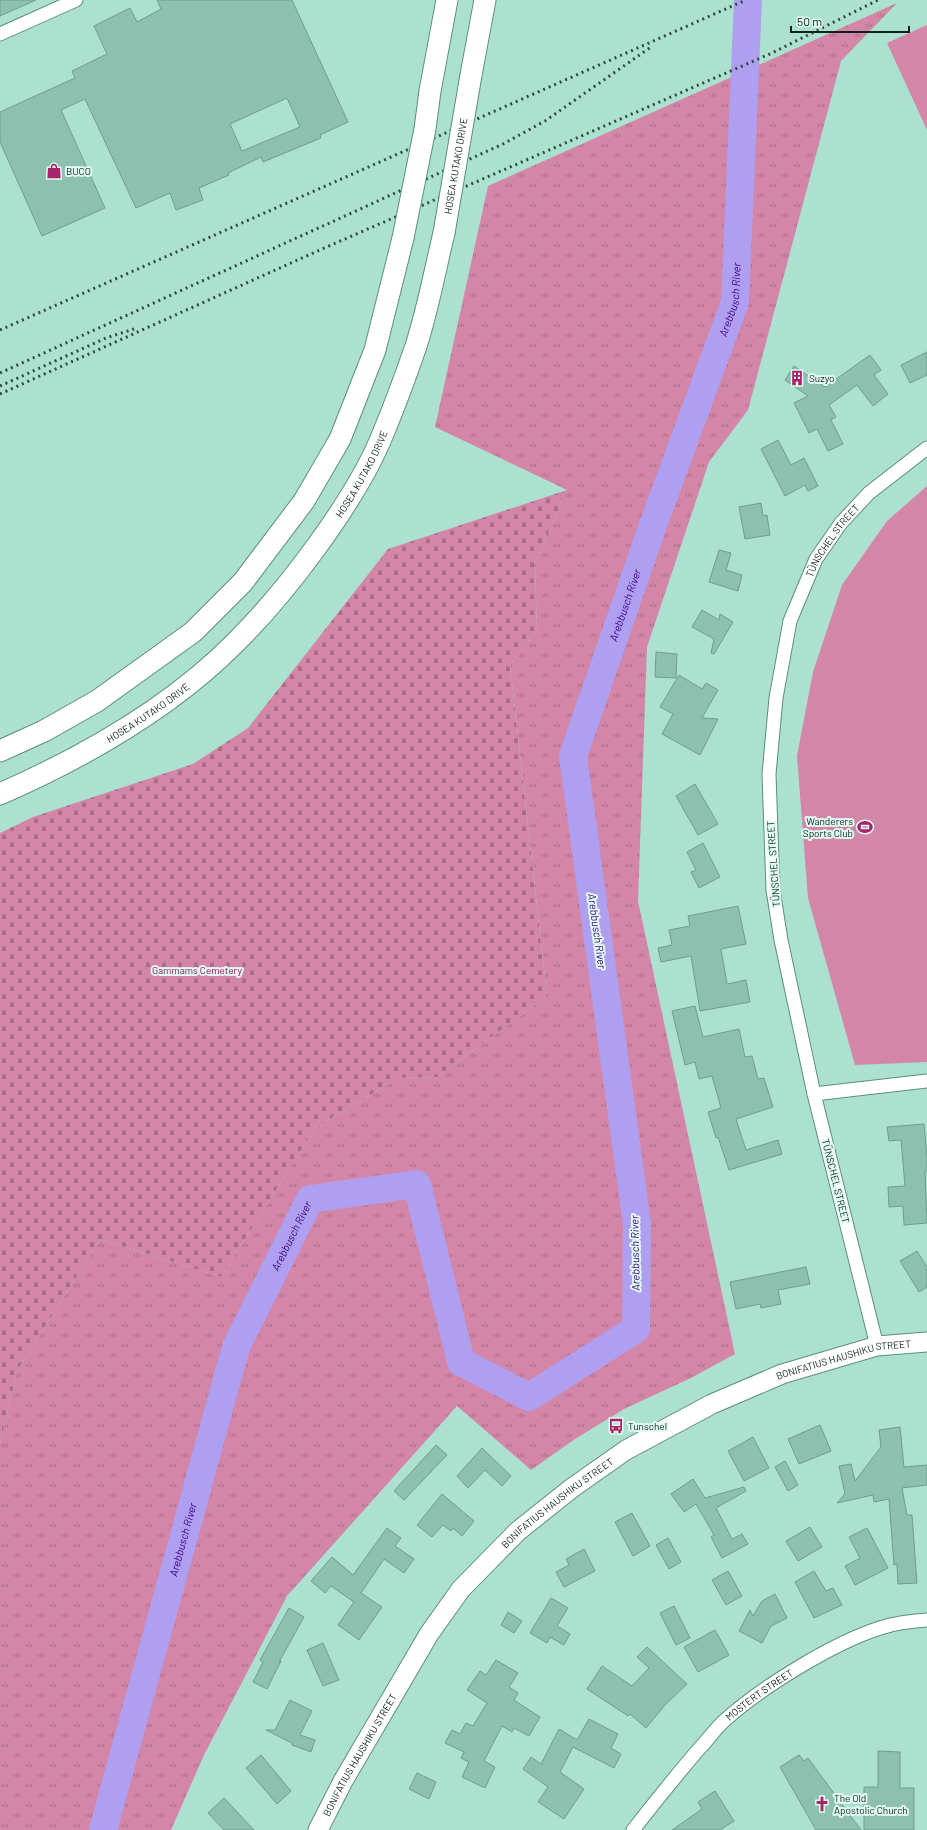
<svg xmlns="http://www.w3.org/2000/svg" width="927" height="1830" viewBox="0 0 927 1830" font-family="Barlow,sans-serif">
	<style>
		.grass { fill: url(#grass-tufts) }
		.cemetery { fill: url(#cemetery-stones) }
		.pitch { fill: #d386a7 }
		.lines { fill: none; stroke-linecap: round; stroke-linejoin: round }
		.river { stroke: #af9ff0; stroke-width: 28 }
		.building { fill: #8dc0af; stroke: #6c9e8e; fill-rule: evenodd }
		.street-casing { stroke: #5c8e7e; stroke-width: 15 }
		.secondary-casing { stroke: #5c8e7e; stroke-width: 21 }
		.primary-casing { stroke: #5c8e7e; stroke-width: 23 }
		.street { stroke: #fff; stroke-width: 13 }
		.secondary { stroke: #fff; stroke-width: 19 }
		.primary { stroke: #fff; stroke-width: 21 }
		.rail { stroke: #304b42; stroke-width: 3; stroke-dasharray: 2 4; stroke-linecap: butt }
		.primary-bridge-casing { stroke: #5c8e7e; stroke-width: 23; stroke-linecap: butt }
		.primary-bridge { stroke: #fff; stroke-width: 21 }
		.labels { text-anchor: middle; stroke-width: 4; stroke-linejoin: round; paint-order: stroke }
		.street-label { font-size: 10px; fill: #0e221c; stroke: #e1fbf2 }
		.poi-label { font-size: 10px; fill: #0e221c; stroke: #e1fbf2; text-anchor: start }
		.park-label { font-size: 10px; fill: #900559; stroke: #e1fbf2 }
		.water-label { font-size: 11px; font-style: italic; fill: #3b0080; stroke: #e1fbf2 }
	</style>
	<defs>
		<pattern id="grass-tufts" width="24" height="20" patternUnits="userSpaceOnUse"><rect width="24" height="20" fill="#d386a7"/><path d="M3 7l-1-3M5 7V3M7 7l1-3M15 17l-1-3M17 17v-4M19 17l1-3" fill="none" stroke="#aa6d87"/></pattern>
		<pattern id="cemetery-stones" width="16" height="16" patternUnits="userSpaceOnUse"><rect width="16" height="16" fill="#d386a7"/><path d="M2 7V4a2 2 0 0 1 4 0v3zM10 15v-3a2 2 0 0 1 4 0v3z" fill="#aa6d87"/></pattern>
	</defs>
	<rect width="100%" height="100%" fill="#ace1cf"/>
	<path class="grass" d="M897,3L841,61L748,410L709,462L647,647L638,901L735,1354L691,1378L624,1409L575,1439L531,1470L457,1406L287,1596L204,1755L171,1830H0V1444L17,1371L100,1239L221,1277L315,1128L398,1078L437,1077L547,996L510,665L537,631L535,563L567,490L435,427L488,186Z"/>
	<path class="cemetery" d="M567,490L535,563L537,631L510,665L547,996L437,1077L398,1078L315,1128L221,1277L100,1239L17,1371L0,1444V833L33,817L193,764L248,728L388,549Z"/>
	<g class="pitch">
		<path d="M927,25V130L887,43Z"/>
		<path d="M927,486V1062L855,1065L808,898L797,756L813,672L842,585L887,521Z"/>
	</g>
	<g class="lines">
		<path class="river" id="s1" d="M103,1830L236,1347L310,1199L417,1184L461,1362L529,1397L636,1329L637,1224L573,756L652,528L735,302L748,0"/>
	</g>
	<g class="building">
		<path d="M0,0H36L0,16Z"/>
		<path d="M157,0H292L348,122L320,135L321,138L263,162L261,157L228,173L229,175L199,188L203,200L176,210L170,193L136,208L85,99L61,110L105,208L42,236L0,142V112L75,78L72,71L107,54L94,26L130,8L137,22L161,9ZM287,98L300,127L242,151L230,124Z"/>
		<path d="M927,352V375L910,383L901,365Z"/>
		<path d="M870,355L881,370L874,375L888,394L873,406L857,385L829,405L836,417L831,420L843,444L828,451L817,429L809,433L794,403L808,396L785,380L794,366L825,387Z"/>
		<path d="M778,440L791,465L804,458L818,486L808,491L805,485L785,496L761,449Z"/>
		<path d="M761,503L763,516L767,515L770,535L745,539L739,507Z"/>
		<path d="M719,550L731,553L726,570L742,575L738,591L709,582Z"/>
		<path d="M702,610L719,620L720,614L733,622L714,654L711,653L714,639L692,627Z"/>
		<path d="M656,652L677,654L676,678L655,677Z"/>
		<path d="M679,675L702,689L706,683L718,690L702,718L718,719L700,755L662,734L673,714L660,707Z"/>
		<path d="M695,784L718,824L698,835L676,796Z"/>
		<path d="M703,843L720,877L699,888L691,872L696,870L687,852Z"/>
		<path d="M738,906L746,944L721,949L727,984L746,980L750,1002L700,1011L691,956L661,962L658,948L672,945L669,930L690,926L688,916Z"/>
		<path d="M695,1006L703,1037L739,1029L745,1057L752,1056L758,1079L764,1078L773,1107L736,1119L746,1150L778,1140L782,1154L729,1170L718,1137L716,1138L708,1112L721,1108L712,1076L699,1079L695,1062L685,1065L672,1011Z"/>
		<path d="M924,1124L927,1156V1171H925L927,1223L904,1225L903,1206L889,1207L888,1187L905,1186L901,1140L889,1141L887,1127Z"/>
		<path d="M917,1251L927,1267V1287L919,1292L900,1261Z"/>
		<path d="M806,1267L810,1284L778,1290L781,1304L761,1308L760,1304L736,1309L730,1282Z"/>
		<path d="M820,1425L831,1451L799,1464L788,1439Z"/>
		<path d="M900,1427L904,1467L927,1465V1485L902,1488L907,1515H912L917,1583L898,1584L897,1564L894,1565L889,1499L874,1502L873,1495L837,1503L845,1494L839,1466L851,1464L855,1481L881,1447L879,1430Z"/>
		<path d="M753,1437L769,1468L744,1481L728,1451Z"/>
		<path d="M436,1445L447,1455L404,1500L394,1491Z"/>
		<path d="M482,1448L511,1476L502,1486L485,1470L468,1488L457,1476Z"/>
		<path d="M785,1461L798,1485L788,1491L775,1467Z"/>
		<path d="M693,1479L705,1498L744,1487L746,1491L716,1508L732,1539L742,1534L748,1544L722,1558L711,1537L714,1535L696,1504L684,1512L671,1494Z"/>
		<path d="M442,1494L474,1521L462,1536L453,1528L451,1531L443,1525L432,1537L417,1525Z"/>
		<path d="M632,1513L650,1546L633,1556L615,1522Z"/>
		<path d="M810,1527L822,1547L798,1561L786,1541Z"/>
		<path d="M387,1528L401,1538L395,1546L414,1559L404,1573L384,1559L361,1593L382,1607L359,1640L338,1625L354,1602L331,1586L325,1593L311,1581L332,1557L353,1575Z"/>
		<path d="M867,1528L888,1568L855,1585L845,1566L860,1558L849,1537Z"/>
		<path d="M668,1538L681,1562L669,1569L656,1545Z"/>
		<path d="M584,1549L595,1571L564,1587L556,1572L569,1565L566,1559Z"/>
		<path d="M728,1571L742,1596L726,1605L712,1580Z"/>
		<path d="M814,1571L826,1591L833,1588L842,1605L814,1618L795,1582Z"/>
		<path d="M775,1594L787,1618L771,1626L762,1643L739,1631L750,1610L753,1616L762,1601Z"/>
		<path d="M551,1598L568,1608L557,1626L570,1634L564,1645L550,1637L547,1643L530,1633Z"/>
		<path d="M674,1606L690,1638L676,1645L660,1613Z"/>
		<path d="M289,1608L304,1617L279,1662L281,1661L267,1689L253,1682L263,1662L260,1660Z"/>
		<path d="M508,1612L522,1621L514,1633L501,1625Z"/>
		<path d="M715,1630L729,1655L698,1672L684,1647Z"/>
		<path d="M323,1643L339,1680L323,1686L307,1650Z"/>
		<path d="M647,1647L687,1684L665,1705L646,1728L630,1714L628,1716L587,1689L602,1666L632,1686L649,1668L637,1657Z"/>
		<path d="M496,1660L518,1673L509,1687L518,1693L514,1700L540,1717L529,1736L514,1728L512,1732L502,1726L484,1761L495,1767L485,1788L462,1777L469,1762L461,1758L464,1752L445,1743L452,1730L460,1734L466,1723L473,1726L487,1703L467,1690L480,1671L486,1675Z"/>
		<path d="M290,1700L312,1711L300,1735L315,1740L311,1752L292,1745V1743L266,1730H275Z"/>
		<path d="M589,1719L618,1734L611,1748L621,1754L614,1768L573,1747L560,1772L584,1789L564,1819L538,1802L548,1787L523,1769L531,1757L541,1764L559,1729L577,1740Z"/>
		<path d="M878,1751L900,1752V1788H914V1830H864V1787H878Z"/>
		<path d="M261,1755L291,1791L277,1804L246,1768Z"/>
		<path d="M799,1755L804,1761L808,1758L861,1830H816L780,1767Z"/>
		<path d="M417,1773L436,1782L429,1799L409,1789Z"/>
		<path d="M715,1791L734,1821L720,1830H672L702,1809L698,1802Z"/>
		<path d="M224,1798L254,1830H224L208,1813Z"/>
	</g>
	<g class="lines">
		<g class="street-casing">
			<g id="street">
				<path d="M0,34L76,0"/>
				<path d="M814,1094L927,1081"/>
				<path id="s2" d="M877,1346L814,1094L781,940L773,890L769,774L776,698L790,621L816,559L841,523L869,493L927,448"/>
				<path id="s3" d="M633,1830C654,1803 676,1776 698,1750C707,1741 715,1729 724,1721C760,1688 833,1643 880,1628C895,1623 911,1621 927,1620"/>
			</g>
		</g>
		<g class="secondary-casing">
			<g id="secondary">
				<path id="s4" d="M318,1830L343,1781L429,1634L461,1589L518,1531L572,1488L626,1450L712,1404L782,1374L877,1346L927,1342"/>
			</g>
		</g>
		<g class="primary-casing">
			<g id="primary">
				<path d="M471,75L485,0"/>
				<path d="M430,91L447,0"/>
				<path d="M0,751L44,731L97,701L193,632L243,582L304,501L340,439L375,350L403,238"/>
				<path id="s5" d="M0,794C84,757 171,708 236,642C264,614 290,583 314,550C339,516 363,480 380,441C393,410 405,378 416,346C428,309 435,270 444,233"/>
			</g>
		</g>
		<use href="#street" class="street"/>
		<use href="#secondary" class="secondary"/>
		<use href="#primary" class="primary"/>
		<g class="rail">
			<path d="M0,330L746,0"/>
			<path d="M0,373L503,144L545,121L651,47"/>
			<path d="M0,386L106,338L134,329"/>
			<path d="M0,394L322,249L772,53L878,0"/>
		</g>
		<g class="primary-bridge-casing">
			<g id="primary-bridge">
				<path id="s6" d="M444,233L471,75"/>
				<path d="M403,238L425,129L430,91"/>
			</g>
		</g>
		<use href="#primary-bridge" class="primary-bridge"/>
	</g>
	<defs>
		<g id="shop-bare" transform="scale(1.2)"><path d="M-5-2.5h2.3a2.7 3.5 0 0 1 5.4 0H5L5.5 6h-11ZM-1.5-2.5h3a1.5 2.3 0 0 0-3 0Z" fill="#a8236c" stroke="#e1fbf2" stroke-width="2.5" paint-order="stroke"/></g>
		<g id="building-bare" transform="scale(1.2)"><path d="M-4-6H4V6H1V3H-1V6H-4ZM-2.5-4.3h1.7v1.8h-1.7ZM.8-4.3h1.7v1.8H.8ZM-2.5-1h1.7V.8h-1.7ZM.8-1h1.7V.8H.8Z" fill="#a8236c" stroke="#e1fbf2" stroke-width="2.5" paint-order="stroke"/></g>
		<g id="stadium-bare" transform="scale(1.2)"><path d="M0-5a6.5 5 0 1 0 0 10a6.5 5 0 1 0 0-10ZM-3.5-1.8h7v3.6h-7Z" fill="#a8236c" stroke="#e1fbf2" stroke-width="2.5" paint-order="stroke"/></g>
		<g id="bus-bare" transform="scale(1.2)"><path d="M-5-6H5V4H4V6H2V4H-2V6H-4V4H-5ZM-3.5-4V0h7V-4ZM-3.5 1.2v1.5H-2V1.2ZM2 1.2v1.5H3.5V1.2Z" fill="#a8236c" stroke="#e1fbf2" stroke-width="2.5" paint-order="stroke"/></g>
		<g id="church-bare" transform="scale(1.2)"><path d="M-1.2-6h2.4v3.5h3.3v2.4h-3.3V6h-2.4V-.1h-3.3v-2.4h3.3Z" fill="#a8236c" stroke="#e1fbf2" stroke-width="2.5" paint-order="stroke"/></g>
	</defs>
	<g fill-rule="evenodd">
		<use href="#shop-bare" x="54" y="171"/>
		<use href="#building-bare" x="797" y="378"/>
		<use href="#stadium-bare" x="865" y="827"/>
		<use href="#bus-bare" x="616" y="1426"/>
		<use href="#church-bare" x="822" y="1804"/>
	</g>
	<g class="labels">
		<g class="street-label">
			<text dy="4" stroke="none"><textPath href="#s6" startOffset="68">HOSEA KUTAKO DRIVE</textPath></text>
			<text dy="4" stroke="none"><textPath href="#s5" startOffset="493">HOSEA KUTAKO DRIVE</textPath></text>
			<text dy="4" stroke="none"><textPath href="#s2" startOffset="830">TÜNSCHEL STREET</textPath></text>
			<text dy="4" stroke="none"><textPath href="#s5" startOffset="169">HOSEA KUTAKO DRIVE</textPath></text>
			<text transform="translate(773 864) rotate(-94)" y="4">TÜNSCHEL STREET</text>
			<text transform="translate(836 1181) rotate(76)" y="4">TÜNSCHEL STREET</text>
			<text dy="4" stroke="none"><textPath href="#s4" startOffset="734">BONIFATIUS HAUSHIKU STREET</textPath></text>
			<text dy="4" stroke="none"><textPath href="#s4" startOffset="410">BONIFATIUS HAUSHIKU STREET</textPath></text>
			<text dy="4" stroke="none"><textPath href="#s3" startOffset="186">MOSTERT STREET</textPath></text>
			<text dy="4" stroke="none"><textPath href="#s4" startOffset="86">BONIFATIUS HAUSHIKU STREET</textPath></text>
		</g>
		<g class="poi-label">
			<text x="66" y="175">BUCO</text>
			<text x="809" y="382">Suzyo</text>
			<text x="853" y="825" text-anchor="end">Wanderers<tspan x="853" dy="12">Sports Club</tspan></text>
			<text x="628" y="1430">Tunschel</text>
			<text x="834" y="1802">The Old<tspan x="834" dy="12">Apostolic Church</tspan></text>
		</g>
		<g class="park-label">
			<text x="197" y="974">Gammams Cemetery</text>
		</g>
		<g class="water-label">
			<text dy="4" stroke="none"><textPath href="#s1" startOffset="2222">Arebbusch River</textPath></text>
			<text dy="4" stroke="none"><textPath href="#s1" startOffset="1898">Arebbusch River</textPath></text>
			<text transform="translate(597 931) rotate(82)" y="4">Arebbusch River</text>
			<text dy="4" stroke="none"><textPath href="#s1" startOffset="625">Arebbusch River</textPath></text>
			<text transform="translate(635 1253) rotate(-91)" y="4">Arebbusch River</text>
			<text dy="4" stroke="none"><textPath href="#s1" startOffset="301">Arebbusch River</textPath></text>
		</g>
	</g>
	<path d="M791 26v6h118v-6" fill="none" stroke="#0e221c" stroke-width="2"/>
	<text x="797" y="26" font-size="12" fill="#0e221c" stroke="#e1fbf2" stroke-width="3" paint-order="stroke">50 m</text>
</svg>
